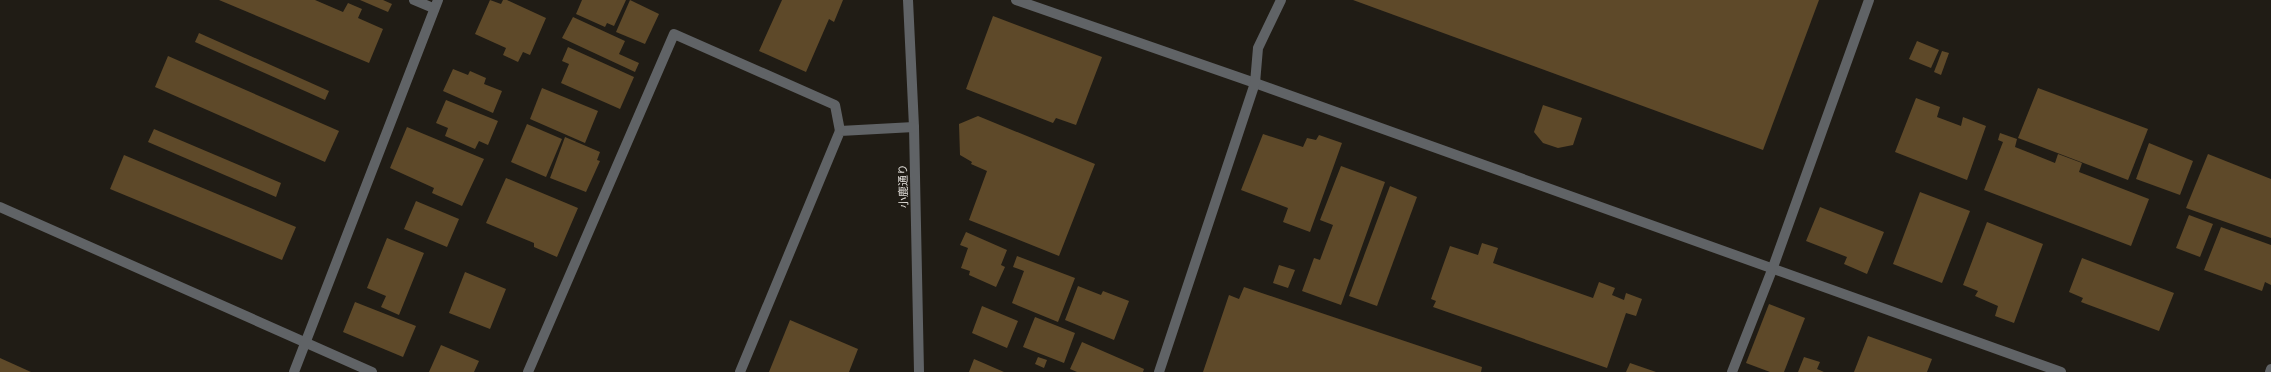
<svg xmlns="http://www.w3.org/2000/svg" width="2271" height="372" viewBox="0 0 2271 372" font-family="'DejaVu Sans','Noto Sans JP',sans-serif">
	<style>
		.building { fill: #5e4929 }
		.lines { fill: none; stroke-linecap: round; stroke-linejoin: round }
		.minor { stroke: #606366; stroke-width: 10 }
		.labels { text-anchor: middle; stroke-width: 3; stroke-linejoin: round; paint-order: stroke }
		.street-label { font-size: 11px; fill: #e2dfda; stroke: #201c15 }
	</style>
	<rect width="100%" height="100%" fill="#201c15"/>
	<g class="building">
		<path d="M219,0H315L343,12L348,3L362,9L358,18L383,29L369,63Z"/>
		<path d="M360,0H383L392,4L388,12Z"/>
		<path d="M490,0L501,4L503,0H507L546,18L530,55L523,52L518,62L503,55L506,48L475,34Z"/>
		<path d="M582,0H626L614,26L607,23L605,27L576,14Z"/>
		<path d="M630,0L659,14L645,44L616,32Z"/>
		<path d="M782,0H843L834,22L829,19L806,72L759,51Z"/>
		<path d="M1353,0H1819L1763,150Z"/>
		<path d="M993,16L1102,57L1076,125L1056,118L1053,123L966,89Z"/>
		<path d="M573,17L625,41L619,54L639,63L635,72L562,38Z"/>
		<path d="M199,33L329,91L325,100L195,42Z"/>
		<path d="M1917,41L1939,50L1931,68L1909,59Z"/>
		<path d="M568,47L634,77L620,109L561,83L569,64L562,61Z"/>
		<path d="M1942,51L1949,53L1941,75L1934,72Z"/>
		<path d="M168,56L339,131L325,162L155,87Z"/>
		<path d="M453,69L468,75L470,71L486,78L484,84L502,91L493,113L443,91Z"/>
		<path d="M542,88L598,111L585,143L530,119Z"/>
		<path d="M2038,88L2148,129L2128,180L2018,138Z"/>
		<path d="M1916,98L1940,107L1937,117L1961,126L1963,117L1986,126L1967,180L1895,152Z"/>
		<path d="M446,100L498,121L488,145L479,141L475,149L445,136L448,128L436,123Z"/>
		<path d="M1543,105L1582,118L1573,145L1558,148L1543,143L1534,132Z"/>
		<path d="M978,116L1095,164L1059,256L969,220L987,171L971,164L972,162L960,155L959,124Z"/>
		<path d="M527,124L562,139L546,177L511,162Z"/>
		<path d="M407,127L484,159L462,206L432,193L434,188L390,168Z"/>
		<path d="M154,129L281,183L276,197L148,142Z"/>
		<path d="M2000,133L2017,139L2015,147L2055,163L2058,154L2082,163L2079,172L2149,199L2131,246L1984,190L2003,142L1998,140Z"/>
		<path d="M1263,134L1303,147L1307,138L1316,140L1319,135L1342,143L1310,232L1283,222L1288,208L1241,190Z"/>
		<path d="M565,137L600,152L597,160L600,161L586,192L550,178Z"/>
		<path d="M2149,143L2193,161L2180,195L2136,179Z"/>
		<path d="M2208,154L2271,179V238L2186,208Z"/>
		<path d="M124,155L296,227L282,260L110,189Z"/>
		<path d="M1341,166L1385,182L1341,305L1302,291L1314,258L1320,260L1333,225L1320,220Z"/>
		<path d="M506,178L578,208L557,257L534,247V243L486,223Z"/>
		<path d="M1390,186L1417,197L1377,306L1349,296Z"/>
		<path d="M1920,192L1970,211L1942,283L1893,264Z"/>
		<path d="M416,201L459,219L447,247L404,229Z"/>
		<path d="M1820,207L1884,232L1867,274L1844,264L1847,257L1806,241Z"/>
		<path d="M2189,215L2213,224L2200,257L2176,248Z"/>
		<path d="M1987,222L2043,244L2014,323L1995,316L1998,306L1975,296L1978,291L1963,285Z"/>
		<path d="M2221,227L2271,245V285L2265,282L2262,291L2204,270Z"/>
		<path d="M966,232L1007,250L1001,265L1005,267L996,287L969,275L970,271L961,268L968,248L960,245Z"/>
		<path d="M387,238L424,253L399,315L381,307L386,296L367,288Z"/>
		<path d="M1482,243L1498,248L1493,263L1593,298L1599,282L1615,288L1612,295L1624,300L1626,293L1642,299L1636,316L1626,313L1607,368L1433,307L1436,301L1431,299L1450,246L1478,255Z"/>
		<path d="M1017,256L1075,278L1058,322L1012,303L1024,271L1013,267Z"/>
		<path d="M2082,258L2174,293L2159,331L2081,302L2083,298L2069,292Z"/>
		<path d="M1279,265L1295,270L1288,288L1273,283Z"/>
		<path d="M465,272L506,289L490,329L449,313Z"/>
		<path d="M1078,286L1101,295L1103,291L1129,301L1114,340L1065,320Z"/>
		<path d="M1244,287L1482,367L1481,372H1203L1229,295L1239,299Z"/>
		<path d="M355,302L416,326L403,357L343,332Z"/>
		<path d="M1769,304L1805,318L1784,372H1770L1746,363Z"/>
		<path d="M982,306L1018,321L1007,348L972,333Z"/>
		<path d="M1035,317L1075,333L1064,363L1023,347Z"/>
		<path d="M790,320L858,349L849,372H769Z"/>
		<path d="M1868,336L1932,359L1927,372H1854Z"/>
		<path d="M1082,342L1144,369L1143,372H1077L1070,369Z"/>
		<path d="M441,345L479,361L474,372H429Z"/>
		<path d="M1038,357L1047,360L1044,368L1035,364Z"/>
		<path d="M1804,357L1820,362L1817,369L1824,372H1798Z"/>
		<path d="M0,358L31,372H0Z"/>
		<path d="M974,359L1004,372H969Z"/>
		<path d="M1630,363L1656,372H1626Z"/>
	</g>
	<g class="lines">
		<g class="minor">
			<path d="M414,0L433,8"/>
			<path d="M908,0L914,127L919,372"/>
			<path d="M1016,0L1255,83L2061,372"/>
			<path d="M0,207L372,372"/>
			<path d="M294,372L438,0"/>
			<path d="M528,372L674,34L835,105L840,131"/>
			<path d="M740,372L840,131L914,127"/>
			<path d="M1159,372L1255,83L1258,48L1281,0"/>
			<path d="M1732,372L1772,270L1869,0"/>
			<path d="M2270,372L2271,369"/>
		</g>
	</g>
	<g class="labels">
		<g class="street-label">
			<text transform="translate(903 186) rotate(-91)" y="4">小鹿通り</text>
		</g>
	</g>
</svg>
